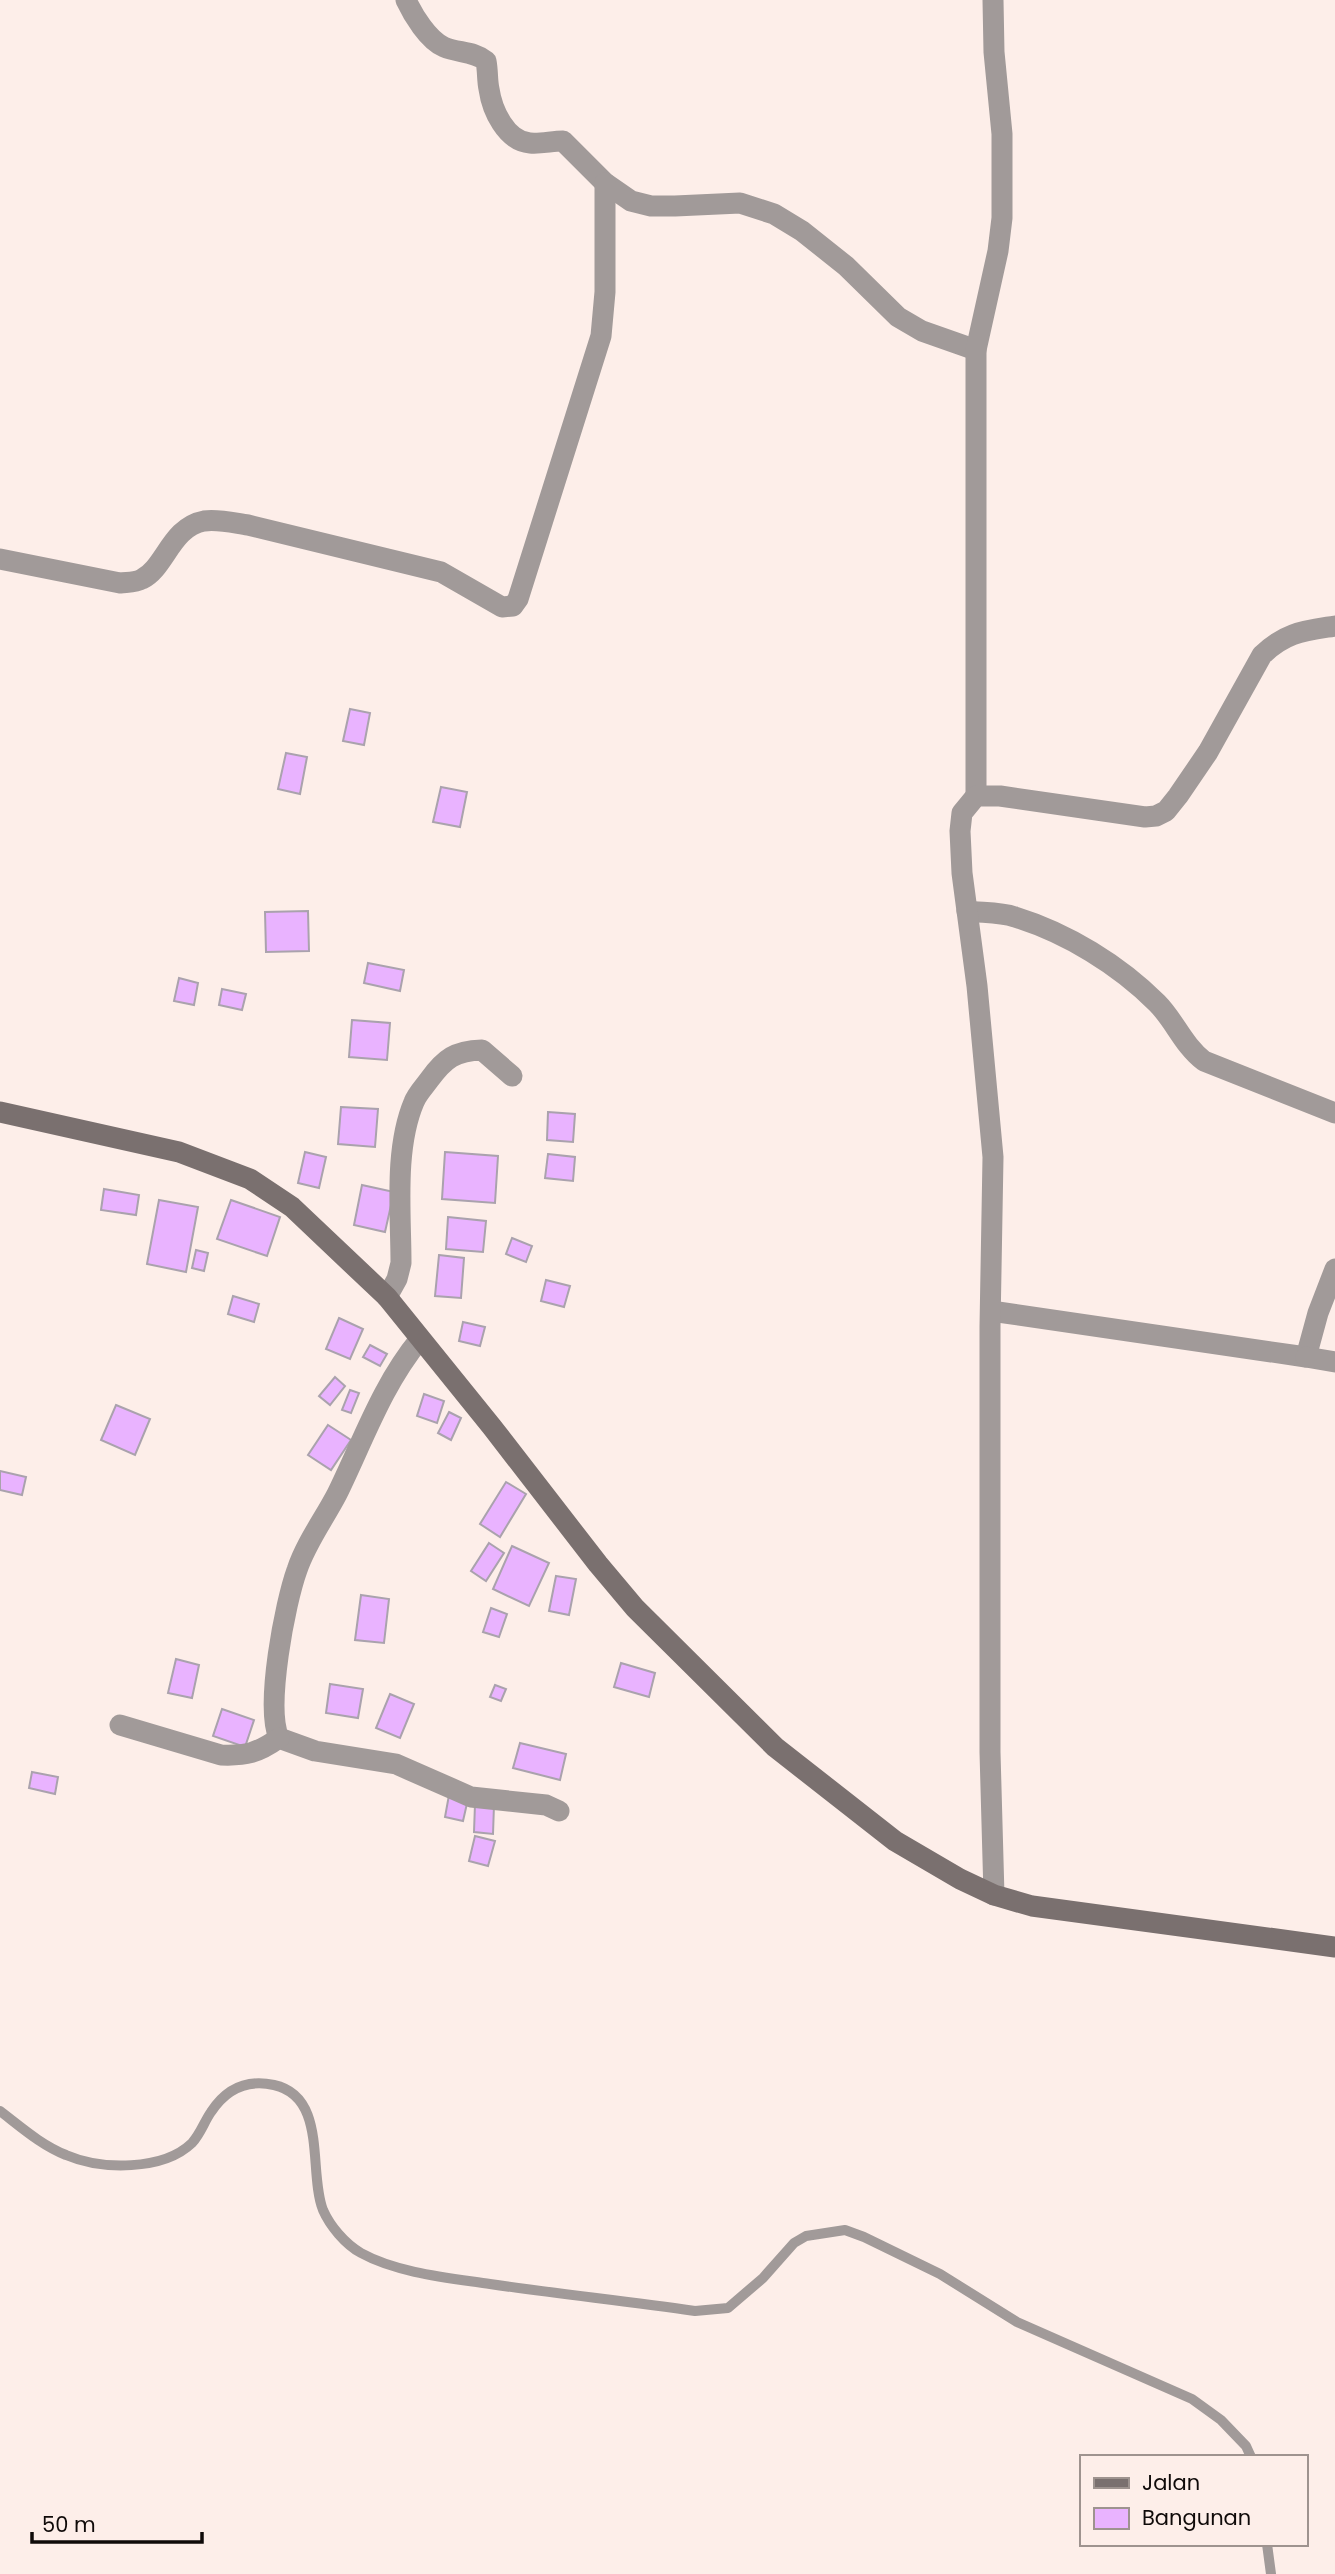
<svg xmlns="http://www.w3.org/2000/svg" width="1335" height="2574" viewBox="0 0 1335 2574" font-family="Poppins,sans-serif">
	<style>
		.building { fill: #e9b3ff; stroke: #aaa2ad; stroke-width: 2 }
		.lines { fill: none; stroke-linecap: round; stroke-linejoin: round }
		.lane { stroke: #a19a99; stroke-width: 10 }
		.street { stroke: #a19a99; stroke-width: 21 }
		.secondary { stroke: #7a706f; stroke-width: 21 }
	</style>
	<rect width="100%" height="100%" fill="#fdeee9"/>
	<g class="building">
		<path d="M350,709L370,713L364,745L343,741Z"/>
		<path d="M286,753L307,757L300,794L278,789Z"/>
		<path d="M441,787L467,792L460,827L433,822Z"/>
		<path d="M308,911L309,951L266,952L265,912Z"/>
		<path d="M368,963L404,970L400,991L364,983Z"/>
		<path d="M179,978L198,983L194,1005L174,1001Z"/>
		<path d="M222,989L246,994L242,1010L219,1005Z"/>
		<path d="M352,1020L390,1023L387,1060L349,1057Z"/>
		<path d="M341,1107L378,1109L375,1147L338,1144Z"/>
		<path d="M548,1112L575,1114L573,1142L547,1140Z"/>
		<path d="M305,1152L326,1157L319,1188L298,1183Z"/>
		<path d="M445,1152L498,1156L495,1203L442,1199Z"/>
		<path d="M548,1154L575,1157L573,1181L545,1178Z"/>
		<path d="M362,1185L394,1192L385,1232L354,1225Z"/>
		<path d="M104,1189L139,1195L136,1215L101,1210Z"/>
		<path d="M159,1200L198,1207L186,1272L147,1264Z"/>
		<path d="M231,1200L280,1217L267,1256L217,1239Z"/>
		<path d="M448,1217L486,1221L483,1252L446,1249Z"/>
		<path d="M512,1238L532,1246L526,1262L506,1254Z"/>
		<path d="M196,1250L208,1253L204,1271L192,1268Z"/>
		<path d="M439,1255L464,1258L461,1298L435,1296Z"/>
		<path d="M546,1280L570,1286L564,1307L541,1301Z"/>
		<path d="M233,1296L259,1304L254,1322L228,1314Z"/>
		<path d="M339,1318L363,1329L350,1359L326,1349Z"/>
		<path d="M463,1322L485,1327L480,1346L459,1341Z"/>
		<path d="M370,1345L387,1354L380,1366L363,1357Z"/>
		<path d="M335,1377L345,1386L330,1405L319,1396Z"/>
		<path d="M350,1390L359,1393L351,1413L342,1410Z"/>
		<path d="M424,1394L444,1401L437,1423L417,1416Z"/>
		<path d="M116,1405L150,1419L135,1455L101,1440Z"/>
		<path d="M449,1412L461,1418L451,1440L438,1433Z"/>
		<path d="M328,1425L351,1440L331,1470L308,1455Z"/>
		<path d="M0,1471L26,1477L22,1495L0,1490Z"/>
		<path d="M506,1482L526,1494L500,1537L480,1524Z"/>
		<path d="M489,1543L504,1553L486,1581L471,1571Z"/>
		<path d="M512,1546L549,1563L529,1606L493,1589Z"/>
		<path d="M556,1576L576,1579L569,1615L549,1611Z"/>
		<path d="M361,1595L389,1599L384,1643L355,1640Z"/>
		<path d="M491,1608L507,1614L499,1637L483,1632Z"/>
		<path d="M176,1659L199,1665L192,1698L168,1693Z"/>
		<path d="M621,1663L655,1673L649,1697L614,1687Z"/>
		<path d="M330,1684L363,1689L358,1718L326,1713Z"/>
		<path d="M495,1685L506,1689L501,1701L490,1697Z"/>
		<path d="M390,1694L414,1704L400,1738L376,1728Z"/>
		<path d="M222,1709L254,1720L245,1747L213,1736Z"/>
		<path d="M520,1743L566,1754L560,1780L513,1768Z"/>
		<path d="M32,1772L58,1777L55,1794L29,1788Z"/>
		<path d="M449,1795L468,1799L463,1821L445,1817Z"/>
		<path d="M475,1804L494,1805L493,1834L474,1832Z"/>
		<path d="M475,1836L495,1841L488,1866L469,1861Z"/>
	</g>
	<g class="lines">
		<g class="lane">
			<path d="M0,2111C21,2127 41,2145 66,2155C101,2170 163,2171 192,2143C201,2133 204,2122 211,2112C226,2089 247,2079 274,2085C328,2097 308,2172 323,2210C330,2226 345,2244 361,2253C397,2273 450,2278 490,2284C558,2294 626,2301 695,2311L728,2308L763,2278L794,2243L806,2236L845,2230L864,2237L940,2274L1017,2322L1192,2399L1221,2420L1246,2446L1251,2457"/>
			<path d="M1267,2544L1271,2574"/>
		</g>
		<g class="street">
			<path d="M406,0C413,15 428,40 444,47C458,53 474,51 486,61C488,71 487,80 489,89C492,110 506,141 530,143C541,144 552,141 563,141L605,183L631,201L651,206H675L740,203L774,214L802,231L846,266L898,317L922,331L976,350"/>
			<path d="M0,559L120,583C127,582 135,583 142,579C165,568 171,527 204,521C219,519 234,523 248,525L441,572L502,607L513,606L518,599L601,336L605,292V183"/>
			<path d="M976,796V350L998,251L1002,218V134L994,52L993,0"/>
			<path d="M967,911C982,913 1000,912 1015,917C1067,933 1119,965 1157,1003C1175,1021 1183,1045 1204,1061L1335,1113"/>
			<path d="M387,1297L397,1279L401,1263C401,1213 394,1149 414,1102C417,1094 424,1087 429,1080C445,1058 455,1051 482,1050L512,1076"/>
			<path d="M991,1311L1306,1357L1318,1313L1335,1269"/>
			<path d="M420,1339C382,1385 363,1441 337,1494C324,1519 306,1543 297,1570C285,1603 265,1707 279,1738L315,1751L396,1764L471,1797L546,1805L559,1811"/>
			<path d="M1306,1357L1335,1362"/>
			<path d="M120,1725L221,1755C246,1756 258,1753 279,1738"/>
			<path d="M994,1895L990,1752V1327L993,1157L977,986L962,873L960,831L962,813L976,796H1000L1145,817L1156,816L1166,811L1178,796L1208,752L1262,655C1286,632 1304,631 1335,626"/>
		</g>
		<path class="secondary" d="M0,1112L179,1152L250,1179L292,1207L387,1297L492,1427L598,1564L635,1608L775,1747L895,1841L960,1879L994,1895L1032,1906L1335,1947"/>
	</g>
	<rect x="1080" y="2455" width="228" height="91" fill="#fdeee9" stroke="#9e938f" stroke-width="2"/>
	<rect x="1094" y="2478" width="35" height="10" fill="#7a706f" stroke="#9e938f" stroke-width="2"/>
	<text x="1142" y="2490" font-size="21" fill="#0f0a09">Jalan</text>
	<rect x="1094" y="2508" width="35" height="21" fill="#e9b3ff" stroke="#9e938f" stroke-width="2"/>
	<text x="1142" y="2525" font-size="21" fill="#0f0a09">Bangunan</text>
	<path d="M32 2532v10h170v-10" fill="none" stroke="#0f0a09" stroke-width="3.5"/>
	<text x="42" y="2532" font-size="21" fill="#0f0a09" stroke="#fdeee9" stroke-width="5" paint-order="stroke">50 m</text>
</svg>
